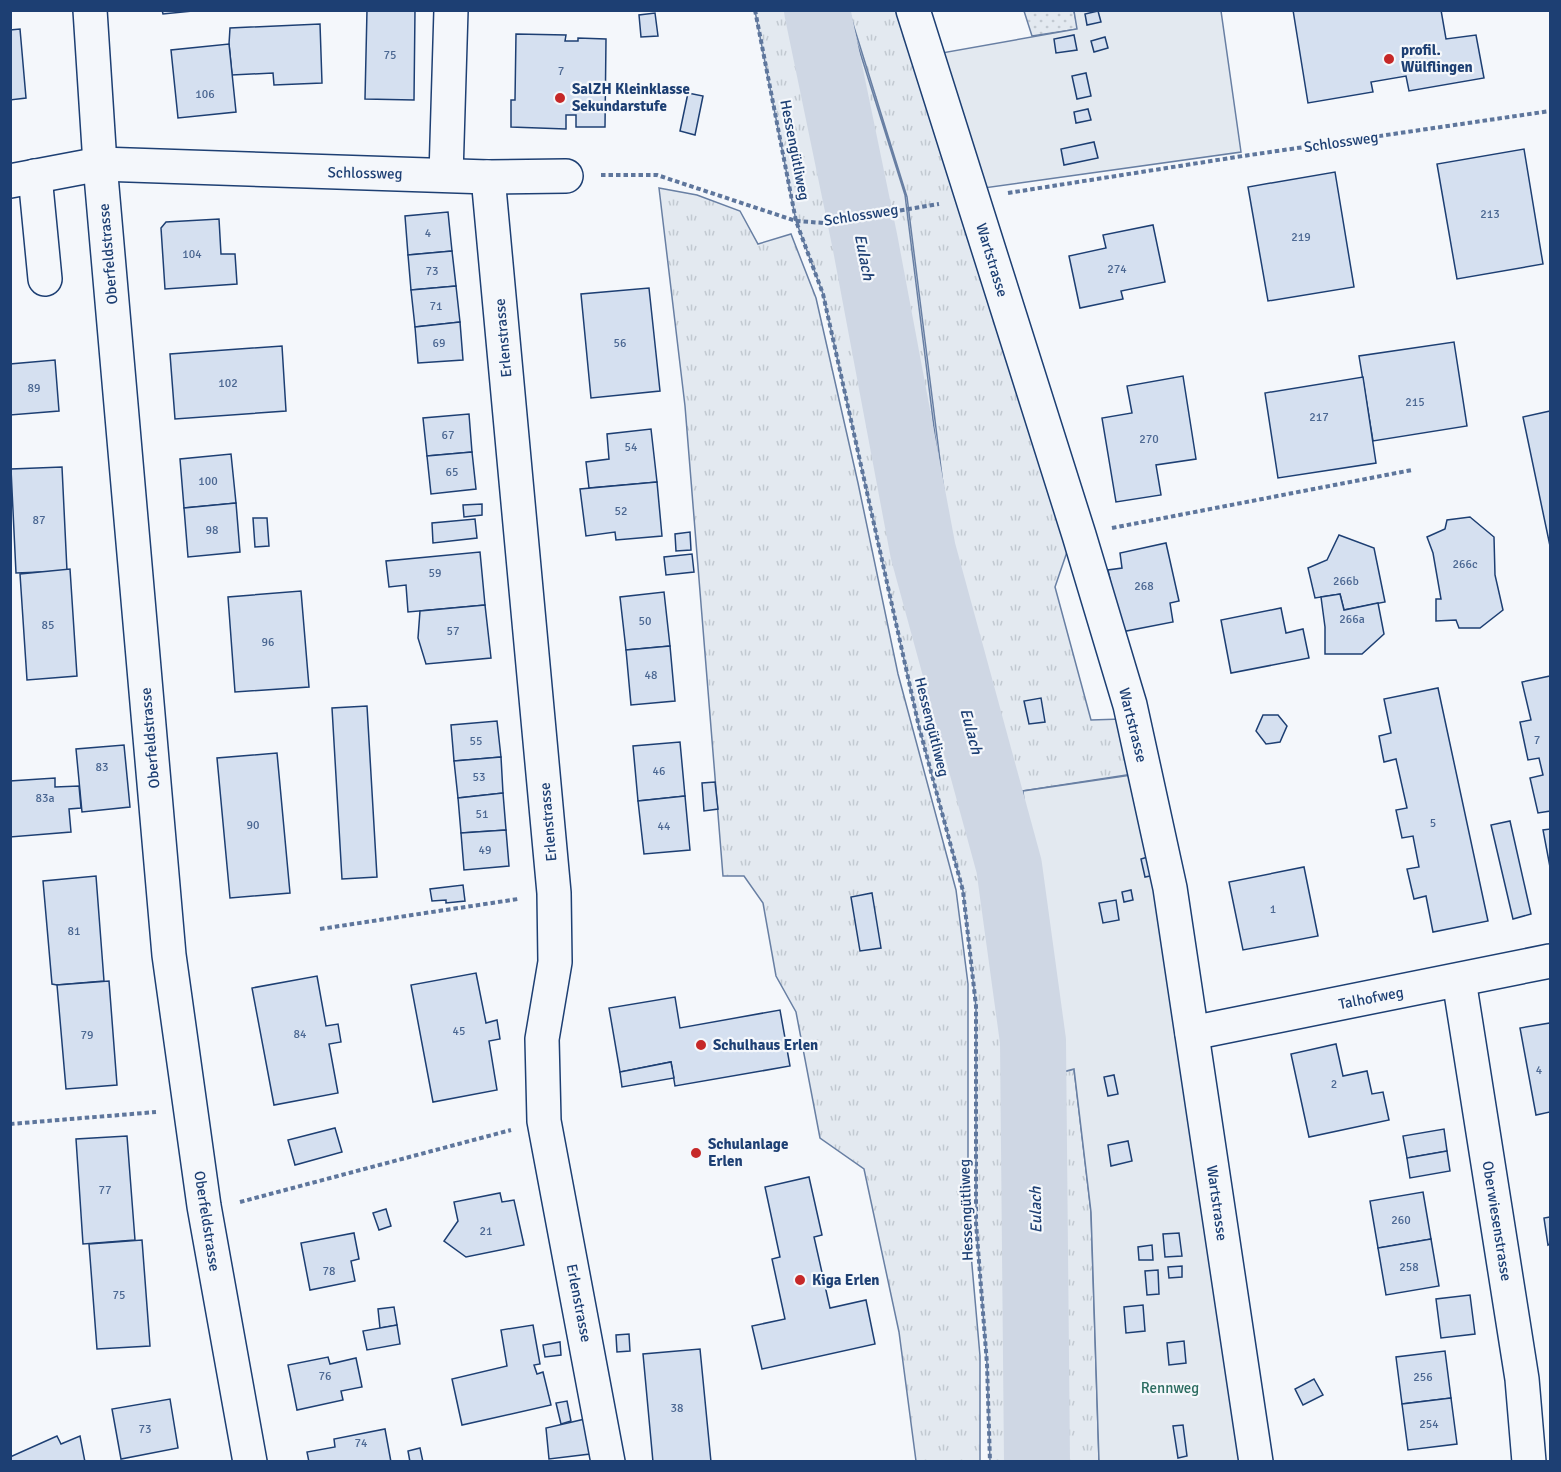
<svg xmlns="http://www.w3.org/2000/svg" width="1561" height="1472" viewBox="0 0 1561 1472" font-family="Signika,sans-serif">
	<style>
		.grass { fill: url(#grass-tufts); stroke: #687fa3; stroke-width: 1.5 }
		.park { fill: url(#park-dots); stroke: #687fa3; stroke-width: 1.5 }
		.garden { fill: #e3e9f0; stroke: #687fa3; stroke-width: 1.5 }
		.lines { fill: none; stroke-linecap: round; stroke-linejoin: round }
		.river { stroke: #cfd7e4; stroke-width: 66 }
		.building { fill: #d5e0f0; stroke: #1d3f73; stroke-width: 1.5 }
		.minor-casing { stroke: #1d3f73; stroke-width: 36 }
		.path { stroke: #5e769c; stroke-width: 4; stroke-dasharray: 4.5 3; stroke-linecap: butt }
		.minor { stroke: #f4f7fb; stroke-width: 33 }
		.poi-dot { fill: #c62828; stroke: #f4f7fb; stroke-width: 2 }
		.labels { text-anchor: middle; stroke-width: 4.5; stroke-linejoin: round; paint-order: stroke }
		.number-label { font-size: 12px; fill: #4b6792 }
		.poi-label { font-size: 15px; font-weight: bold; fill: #1d3f73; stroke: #f4f7fb; text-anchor: start }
		.street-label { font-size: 15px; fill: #1d3f73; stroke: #f4f7fb }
		.park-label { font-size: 15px; fill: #2c6c60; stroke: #f4f7fb }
		.water-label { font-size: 16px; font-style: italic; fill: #1d3f73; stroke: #f4f7fb }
	</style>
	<defs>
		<pattern id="grass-tufts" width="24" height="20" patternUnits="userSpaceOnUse" patternTransform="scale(1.5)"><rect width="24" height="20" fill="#e3e9f0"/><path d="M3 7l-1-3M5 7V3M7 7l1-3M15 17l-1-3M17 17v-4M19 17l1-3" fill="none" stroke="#c2c9d1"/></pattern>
		<pattern id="park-dots" width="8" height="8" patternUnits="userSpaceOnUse" patternTransform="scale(1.5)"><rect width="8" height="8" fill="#e3e9f0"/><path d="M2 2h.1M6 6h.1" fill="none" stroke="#c2c9d1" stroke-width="1.8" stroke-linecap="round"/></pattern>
	</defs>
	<rect width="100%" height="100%" fill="#f4f7fb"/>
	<g class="grass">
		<path d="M755,11H847L905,195L952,572L974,632L954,572L907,197L849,11H902L1070,543L1055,587L1091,720L1121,719L1133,774L1023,791L1051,1075L1074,1069L1091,1212L1099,1461H990L987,1364L976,1223V1007L963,891L919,727L823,294L796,221Z"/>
		<path d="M659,188L697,195L740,211L758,244L791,234L816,298L858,483L898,674L956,890L968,984V1220L980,1356V1461H916L899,1332L864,1169L820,1138L796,1012L776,976L763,903L744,876H723L685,406Z"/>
	</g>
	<path class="park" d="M1024,11H1074L1078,29L1032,36Z"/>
	<g class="garden">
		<path d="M1074,11H1221L1241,152L984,188L936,54L1077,29Z"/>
		<path d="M1145,773L1256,1461H1099L1091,1212L1074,1069L1051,1075L1023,791Z"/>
	</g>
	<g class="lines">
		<path class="river" d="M817,10L865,242L923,551L1009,866L1033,1041L1037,1462"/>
	</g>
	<g class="building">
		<path d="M162,10H203L163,14Z"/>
		<path d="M367,10H415L414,100L365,99Z"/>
		<path d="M1293,10H1441L1446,39L1476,35L1484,78L1409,91L1406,76L1371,82L1373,92L1308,103Z"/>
		<path d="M1098,11L1101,22L1087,25L1085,14Z"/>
		<path d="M655,13L658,36L641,37L639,15Z"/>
		<path d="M320,24L322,83L274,85L273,73L232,75L229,44L230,28Z"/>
		<path d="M20,29L26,98L10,100V30Z"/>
		<path d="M516,34L566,35L565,41H578V38L606,39L605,127H576V115H566V129L511,127V100H515Z"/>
		<path d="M1074,35L1077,50L1056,53L1054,39Z"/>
		<path d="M1105,37L1108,48L1094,52L1091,41Z"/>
		<path d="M229,44L236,112L178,118L171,50Z"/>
		<path d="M1086,73L1091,96L1077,99L1072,76Z"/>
		<path d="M688,93L703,96L695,135L680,131Z"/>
		<path d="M1088,109L1091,120L1076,123L1074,112Z"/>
		<path d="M1094,142L1098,158L1064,165L1061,149Z"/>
		<path d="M1524,149L1543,264L1457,279L1437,164Z"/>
		<path d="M1335,172L1354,287L1268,301L1248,187Z"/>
		<path d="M448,212L452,251L408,255L405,216Z"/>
		<path d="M219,219L221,254H235L237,284L165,289L161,228L166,222Z"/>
		<path d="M1153,225L1165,282L1121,291L1123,299L1080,308L1069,256L1106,248L1103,235Z"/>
		<path d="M452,251L456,286L411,290L408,255Z"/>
		<path d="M456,286L460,322L415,327L411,290Z"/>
		<path d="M649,288L660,391L591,398L581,294Z"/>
		<path d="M460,322L463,360L418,363L415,327Z"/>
		<path d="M1454,342L1467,426L1373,441L1359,356Z"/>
		<path d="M282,346L286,411L175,419L170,354Z"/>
		<path d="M55,360L59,411L10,415V364Z"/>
		<path d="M1183,376L1196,459L1156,465L1161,495L1116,502L1102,418L1132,413L1127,386Z"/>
		<path d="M1363,377L1376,463L1278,478L1265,393Z"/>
		<path d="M1550,411V546L1523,417Z"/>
		<path d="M469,414L472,452L427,456L423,418Z"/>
		<path d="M651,429L657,482L589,488L586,462L609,459L607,434Z"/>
		<path d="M472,452L476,489L431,494L427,456Z"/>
		<path d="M231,454L236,503L184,508L180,459Z"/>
		<path d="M62,467L67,571L16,573L11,469Z"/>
		<path d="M657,482L662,536L616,540L615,532L586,536L580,489Z"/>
		<path d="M236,503L240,552L188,557L184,508Z"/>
		<path d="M482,504V515L464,517L463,505Z"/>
		<path d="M1470,517L1494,537L1495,575L1503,610L1480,628H1459L1456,620L1436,621V599H1441L1433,553L1427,537L1445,529L1447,520Z"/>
		<path d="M253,518H267L269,546L255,547Z"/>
		<path d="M475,519L477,538L433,543L432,523Z"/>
		<path d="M690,532L691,550L676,551L675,534Z"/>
		<path d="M1339,535L1374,548L1385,602L1344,610L1340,594L1315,598L1308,568L1327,560Z"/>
		<path d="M1166,543L1179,601L1170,603L1173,622L1121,632L1108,570L1122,568L1120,553Z"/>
		<path d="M480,552L485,605L408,612L406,585L389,587L386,561Z"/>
		<path d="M692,554L694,572L666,575L664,557Z"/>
		<path d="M70,569L77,676L27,680L20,574Z"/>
		<path d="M301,591L309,687L235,692L228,597Z"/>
		<path d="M664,592L670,646L626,650L620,597Z"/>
		<path d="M1340,594L1344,610L1378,603L1384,634L1362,654H1325V627L1321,597Z"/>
		<path d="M485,605L491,658L426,664L418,638L420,611Z"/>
		<path d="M1281,608L1286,633L1303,629L1309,658L1231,673L1221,620Z"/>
		<path d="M670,646L675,701L631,705L626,650Z"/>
		<path d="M1550,676V811L1538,813L1530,778L1543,775L1539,758L1528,760L1520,722L1531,720L1522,682Z"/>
		<path d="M1438,688L1488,921L1433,932L1426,896L1414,899L1407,869L1419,867L1413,836L1402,838L1396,810L1407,808L1396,759L1384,762L1379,736L1391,733L1384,699Z"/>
		<path d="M1041,698L1045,722L1029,724L1024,701Z"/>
		<path d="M367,706L377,877L342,879L332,708Z"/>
		<path d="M1263,715H1278L1287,726L1280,742L1266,744L1256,731Z"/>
		<path d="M497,721L501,757L454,761L451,725Z"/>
		<path d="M680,742L685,796L638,801L633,746Z"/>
		<path d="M124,745L130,807L82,812L76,749Z"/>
		<path d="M277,753L290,893L230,898L217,758Z"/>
		<path d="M501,757L503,793L458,798L454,761Z"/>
		<path d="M55,778V787L79,786L81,808L69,809L71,832L10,837V781Z"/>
		<path d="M715,782L718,809L704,811L702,783Z"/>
		<path d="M503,793L506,830L461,833L458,798Z"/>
		<path d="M685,796L690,850L644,854L638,801Z"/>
		<path d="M1510,821L1531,914L1513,919L1491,825Z"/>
		<path d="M1550,829V867L1543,830Z"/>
		<path d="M506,830L509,866L464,870L461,833Z"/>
		<path d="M1151,856L1155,875L1145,877L1141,859Z"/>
		<path d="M1304,867L1318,936L1243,950L1229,882Z"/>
		<path d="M96,876L104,981L57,985L52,984L43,881Z"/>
		<path d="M463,885L465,901L446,903V900L432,901L430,889Z"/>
		<path d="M1131,890L1133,900L1124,902L1122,892Z"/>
		<path d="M872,893L881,948L860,951L851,897Z"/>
		<path d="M1116,900L1119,920L1103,923L1099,903Z"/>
		<path d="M476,973L486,1023L497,1020L500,1039L489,1041L497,1090L433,1102L411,985Z"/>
		<path d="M317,976L326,1026L338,1024L341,1042L329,1044L338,1093L274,1105L252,988Z"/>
		<path d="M109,981L117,1085L66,1089L57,985Z"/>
		<path d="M675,997L680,1028L780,1010L790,1066L675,1086L671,1062L620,1072L609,1008Z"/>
		<path d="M1550,1023V1112L1536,1115L1520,1028Z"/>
		<path d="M1336,1044L1343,1076L1367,1071L1372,1094L1383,1092L1389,1120L1309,1137L1291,1054Z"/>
		<path d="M671,1062L674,1078L622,1087L620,1072Z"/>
		<path d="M1114,1075L1118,1094L1108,1096L1104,1077Z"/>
		<path d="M335,1128L342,1152L295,1165L288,1140Z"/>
		<path d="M1444,1129L1447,1151L1407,1158L1403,1136Z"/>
		<path d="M127,1136L135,1240L83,1244L76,1139Z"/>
		<path d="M1128,1141L1132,1161L1111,1166L1108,1145Z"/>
		<path d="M1447,1151L1450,1171L1410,1178L1407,1158Z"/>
		<path d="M809,1177L822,1235L814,1237L830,1308L866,1300L875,1344L762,1369L752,1326L785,1319L772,1259L780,1257L765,1187Z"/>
		<path d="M1423,1192L1431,1239L1378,1248L1370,1201Z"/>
		<path d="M500,1193L502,1202L514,1200L524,1245L466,1257L444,1241L458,1221L454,1202Z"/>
		<path d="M386,1209L391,1226L379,1230L373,1213Z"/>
		<path d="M1550,1217V1244L1548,1245L1544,1218Z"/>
		<path d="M354,1233L359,1259L351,1261L355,1281L310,1290L301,1243Z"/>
		<path d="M1179,1233L1182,1256L1165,1257L1163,1234Z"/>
		<path d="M1431,1239L1439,1286L1386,1295L1378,1248Z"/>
		<path d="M142,1240L150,1346L97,1349L89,1244Z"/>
		<path d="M1152,1245L1153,1260H1139L1138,1247Z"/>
		<path d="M1182,1266V1277L1169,1278L1168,1267Z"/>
		<path d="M1158,1270L1159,1294L1147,1295L1145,1271Z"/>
		<path d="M1470,1295L1475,1334L1441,1338L1436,1299Z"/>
		<path d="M1143,1305L1145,1331L1126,1333L1124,1307Z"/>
		<path d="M394,1307L397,1325L380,1328L378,1309Z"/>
		<path d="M397,1325L400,1344L367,1350L363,1331Z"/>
		<path d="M533,1325L540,1364L534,1365L537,1374L543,1372L551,1405L462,1425L452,1379L507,1366L501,1330Z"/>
		<path d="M629,1334L630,1351L617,1352L616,1335Z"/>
		<path d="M1184,1341L1186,1363L1169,1365L1167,1343Z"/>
		<path d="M560,1342L561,1355L545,1357L543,1345Z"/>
		<path d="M700,1349L711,1462H653L643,1354Z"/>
		<path d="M1445,1351L1451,1398L1402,1404L1396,1357Z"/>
		<path d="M328,1357L330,1364L356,1358L362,1387L341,1391L343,1400L297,1410L288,1365Z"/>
		<path d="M1314,1379L1323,1395L1303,1405L1295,1389Z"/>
		<path d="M1451,1398L1457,1444L1408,1450L1402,1404Z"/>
		<path d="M170,1399L178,1448L121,1459L112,1409Z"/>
		<path d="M567,1401L571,1421L561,1424L556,1403Z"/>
		<path d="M585,1419L590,1454L549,1459L546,1428Z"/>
		<path d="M1183,1425L1187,1456L1178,1458L1173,1426Z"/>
		<path d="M385,1429L391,1462H309L307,1452L335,1447L334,1439Z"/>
		<path d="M57,1436L61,1444L80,1436L85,1462H10V1457Z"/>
		<path d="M420,1448L423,1462H410L408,1451Z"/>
	</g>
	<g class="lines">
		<g class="minor-casing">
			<g id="minor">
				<path d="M90,10L100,164L169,955L204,1206L250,1462"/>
				<path d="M913,10L1079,535L1130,705L1170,888L1256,1462"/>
				<path d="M446,175L451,10"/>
				<path d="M35,176L45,279"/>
				<path d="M488,177L554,893L555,962L542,1039L544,1121L608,1462"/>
				<path d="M10,181L100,164L488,177L566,176"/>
				<path d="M1459,980L1522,1379L1529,1462"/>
				<path d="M1192,1033L1550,961"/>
			</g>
		</g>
		<g class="path">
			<path d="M755,10L796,221L823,294L919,727L963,891L976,1006V1223L987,1364L990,1462"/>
			<path d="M601,175H657L796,221L824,223L939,204"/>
			<path d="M1008,193L1243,156L1550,111"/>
			<path d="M1112,528L1412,470"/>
			<path d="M320,929L518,899"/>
			<path d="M10,1124L156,1112"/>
			<path d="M240,1202L511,1130"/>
		</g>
		<use href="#minor" class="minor"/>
	</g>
	<g class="poi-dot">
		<circle cx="1389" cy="59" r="6"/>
		<circle cx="560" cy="98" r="6"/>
		<circle cx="701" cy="1045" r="6"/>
		<circle cx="696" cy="1153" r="6"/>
		<circle cx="800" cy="1280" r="6"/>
	</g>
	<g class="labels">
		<g class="number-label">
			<text x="390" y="59">75</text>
			<text x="561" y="75">7</text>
			<text x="205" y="98">106</text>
			<text x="1490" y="218">213</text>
			<text x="428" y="237">4</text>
			<text x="1301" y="241">219</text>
			<text x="192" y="258">104</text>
			<text x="1117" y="273">274</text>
			<text x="432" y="275">73</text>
			<text x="436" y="310">71</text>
			<text x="439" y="347">69</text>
			<text x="620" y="347">56</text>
			<text x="228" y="387">102</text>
			<text x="34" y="392">89</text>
			<text x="1415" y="406">215</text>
			<text x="1319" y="421">217</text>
			<text x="448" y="439">67</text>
			<text x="1149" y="443">270</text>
			<text x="631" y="451">54</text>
			<text x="452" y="476">65</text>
			<text x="208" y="485">100</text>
			<text x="621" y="515">52</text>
			<text x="39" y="524">87</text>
			<text x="212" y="534">98</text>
			<text x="1465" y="568">266c</text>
			<text x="435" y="577">59</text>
			<text x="1346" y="585">266b</text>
			<text x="1144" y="590">268</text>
			<text x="1352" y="623">266a</text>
			<text x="645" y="625">50</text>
			<text x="48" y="629">85</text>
			<text x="453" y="635">57</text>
			<text x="268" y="646">96</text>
			<text x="651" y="679">48</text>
			<text x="1537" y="744">7</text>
			<text x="476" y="745">55</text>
			<text x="102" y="771">83</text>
			<text x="659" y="775">46</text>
			<text x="479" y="781">53</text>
			<text x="45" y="802">83a</text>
			<text x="482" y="818">51</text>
			<text x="1433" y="827">5</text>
			<text x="253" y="829">90</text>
			<text x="664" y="830">44</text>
			<text x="485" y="854">49</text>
			<text x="1273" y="913">1</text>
			<text x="74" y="935">81</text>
			<text x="459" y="1035">45</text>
			<text x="300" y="1038">84</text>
			<text x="87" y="1039">79</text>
			<text x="1539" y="1074">4</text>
			<text x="1334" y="1088">2</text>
			<text x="105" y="1194">77</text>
			<text x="1401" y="1224">260</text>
			<text x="486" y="1235">21</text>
			<text x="1409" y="1271">258</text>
			<text x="329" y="1275">78</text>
			<text x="119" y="1299">75</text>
			<text x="325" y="1380">76</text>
			<text x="1423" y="1381">256</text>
			<text x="677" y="1412">38</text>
			<text x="1429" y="1428">254</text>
			<text x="145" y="1433">73</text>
			<text x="361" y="1447">74</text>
		</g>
		<g class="poi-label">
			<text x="1401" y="55">profil.<tspan x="1401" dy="17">Wülflingen</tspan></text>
			<text x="572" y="94">SalZH Kleinklasse<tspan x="572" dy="17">Sekundarstufe</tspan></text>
			<text x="713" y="1050">Schulhaus Erlen</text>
			<text x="708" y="1149">Schulanlage<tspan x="708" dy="17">Erlen</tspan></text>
			<text x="812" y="1285">Kiga Erlen</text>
		</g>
		<g class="street-label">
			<text transform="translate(1341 142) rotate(-8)" y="5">Schlossweg</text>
			<text transform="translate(795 150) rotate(79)" y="5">Hessengütliweg</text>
			<text transform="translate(365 173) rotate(1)" y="5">Schlossweg</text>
			<text transform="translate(861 215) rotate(-9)" y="5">Schlossweg</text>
			<text transform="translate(108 254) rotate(-95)" y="5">Oberfeldstrasse</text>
			<text transform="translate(992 260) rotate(73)" y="5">Wartstrasse</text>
			<text transform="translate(503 338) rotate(-95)" y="5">Erlenstrasse</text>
			<text transform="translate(1133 725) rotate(76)" y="5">Wartstrasse</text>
			<text transform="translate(932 727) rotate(76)" y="5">Hessengütliweg</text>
			<text transform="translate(150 738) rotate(-95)" y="5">Oberfeldstrasse</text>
			<text transform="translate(548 822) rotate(-95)" y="5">Erlenstrasse</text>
			<text transform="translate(1371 998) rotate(-11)" y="5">Talhofweg</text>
			<text transform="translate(1217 1203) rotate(82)" y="5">Wartstrasse</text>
			<text transform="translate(966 1210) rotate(-92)" y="5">Hessengütliweg</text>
			<text transform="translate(207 1221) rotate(81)" y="5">Oberfeldstrasse</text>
			<text transform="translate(1497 1221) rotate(81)" y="5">Oberwiesenstrasse</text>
			<text transform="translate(579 1303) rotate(79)" y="5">Erlenstrasse</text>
		</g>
		<g class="park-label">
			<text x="1170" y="1393">Rennweg</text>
		</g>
		<g class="water-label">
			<text transform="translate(865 257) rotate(79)" y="6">Eulach</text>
			<text transform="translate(972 731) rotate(75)" y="6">Eulach</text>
			<text transform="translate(1035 1210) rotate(-91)" y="6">Eulach</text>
		</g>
	</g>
	<rect width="1561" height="1472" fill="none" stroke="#1d3f73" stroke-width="24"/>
</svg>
